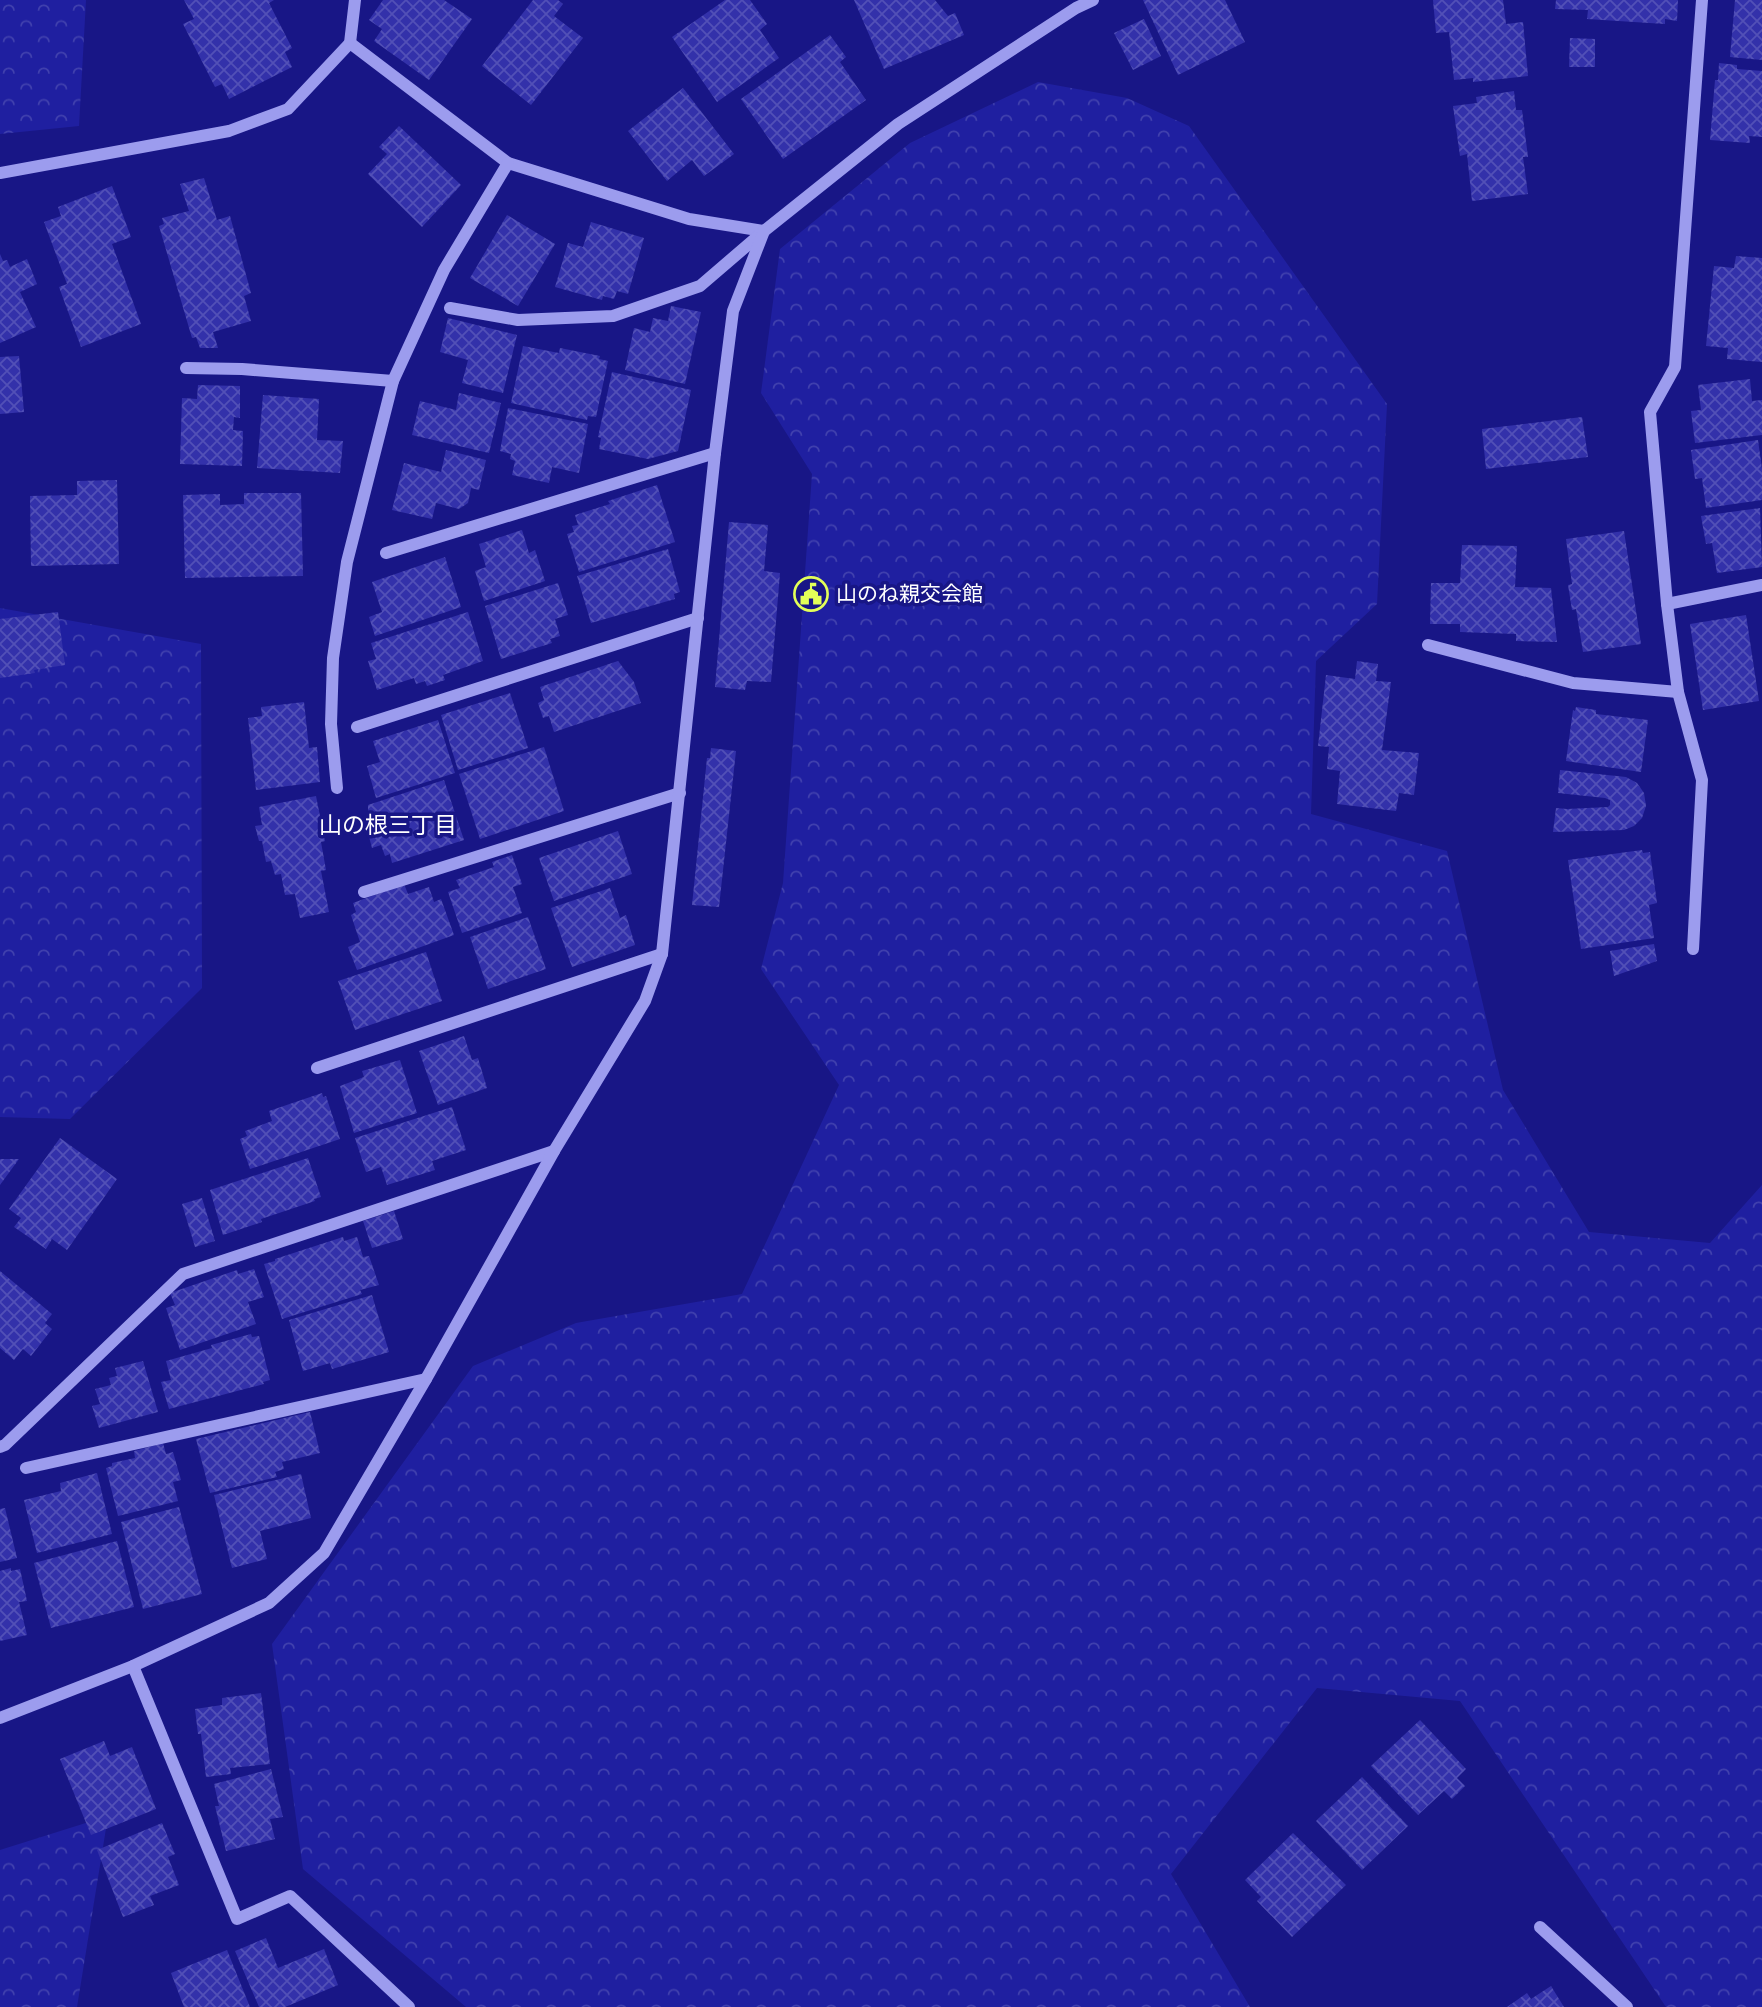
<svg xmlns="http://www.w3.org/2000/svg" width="1762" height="2007" viewBox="0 0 1762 2007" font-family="Arial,'Noto Sans JP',sans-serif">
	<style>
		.forest { fill: url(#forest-crowns) }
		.building { fill: url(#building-cross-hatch) }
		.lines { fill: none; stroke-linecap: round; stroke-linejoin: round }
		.minor { stroke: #9c9cee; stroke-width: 12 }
		.labels { text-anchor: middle; stroke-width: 7; stroke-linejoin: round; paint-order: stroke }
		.poi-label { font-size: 21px; fill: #fff; stroke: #181686; text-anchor: start }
		.neighbourhood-label { font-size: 23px; fill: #fff; stroke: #181686 }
	</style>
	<defs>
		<pattern id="forest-crowns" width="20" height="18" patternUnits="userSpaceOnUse" patternTransform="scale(1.75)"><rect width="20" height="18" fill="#1f1fa0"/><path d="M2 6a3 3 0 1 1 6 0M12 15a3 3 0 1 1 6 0" fill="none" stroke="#4141ae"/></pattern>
		<pattern id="building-cross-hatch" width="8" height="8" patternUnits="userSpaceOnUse" patternTransform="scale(1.75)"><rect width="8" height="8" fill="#3331aa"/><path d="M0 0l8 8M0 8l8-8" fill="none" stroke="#5250b7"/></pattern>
	</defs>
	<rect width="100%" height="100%" fill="#181686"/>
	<g class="forest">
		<path d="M0,0H86L79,126L0,134Z"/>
		<path d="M1038,82L1127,98L1189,126L1387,404L1377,604L1316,661L1311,814L1447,851L1503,1090L1589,1232L1710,1243L1762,1185V2007H1666L1460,1701L1317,1688L1171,1874L1250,2007H466L303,1869L272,1644L473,1366L576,1323L742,1294L839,1085L761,969L783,883L812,474L761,393L780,249L910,143Z"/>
		<path d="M0,608L201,644L202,988L70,1119L0,1117Z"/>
		<path d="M108,1816L77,2007H0V1850Z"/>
	</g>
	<g class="building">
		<path d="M184,0H274L269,3L292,48L285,52L292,67L229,99L222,84L215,87L183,24L194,19Z"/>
		<path d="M383,0H444L472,19L429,80L374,41L382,29L369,20Z"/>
		<path d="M533,0H558L563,4L554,16L583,38L531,105L482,66Z"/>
		<path d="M725,0H750L767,24L760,30L779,58L717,102L672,37Z"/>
		<path d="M854,0H935L948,16L955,13L964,35L884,69Z"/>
		<path d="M1143,0H1225L1245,42L1178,75Z"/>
		<path d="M1433,0H1503L1506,24L1523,22L1528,76L1473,82V78L1454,80L1449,32L1436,33Z"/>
		<path d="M1556,0H1678L1677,21L1665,19V24L1587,19L1588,10L1555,9Z"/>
		<path d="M1735,0H1762V60L1730,57Z"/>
		<path d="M1144,19L1161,56L1133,70L1114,33Z"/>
		<path d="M830,35L846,57L840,62L866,100L783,159L741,99Z"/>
		<path d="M1570,38L1595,39V67H1569Z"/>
		<path d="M1719,63L1737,65V69L1762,71V137L1749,136L1750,143L1710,140L1715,80H1718Z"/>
		<path d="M683,88L734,154L704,176L692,160L667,181L628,131Z"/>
		<path d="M1514,91L1516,110H1522L1528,157H1523L1528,194L1472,201L1467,154L1460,156L1453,106L1477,103L1476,97Z"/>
		<path d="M399,126L461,185L422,227L368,174L387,154L379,147Z"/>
		<path d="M204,178L217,220L230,216L251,293L244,296L251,321L213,332L218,348H200L196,337L192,338L159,226L164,224L162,218L189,211L180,184Z"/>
		<path d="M112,186L131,237L112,244L141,324L81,347L59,287L67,284L44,222L61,216L58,207Z"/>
		<path d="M507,215L555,244L518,306L470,278Z"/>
		<path d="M591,222L644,238L628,294L617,291L614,299L603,296L602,300L555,287L568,243L583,247Z"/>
		<path d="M0,254L3,261L7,260L10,267L27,259L37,284L20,292L36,327L0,343Z"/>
		<path d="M1736,256L1762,258V362L1727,359L1728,348L1706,346L1714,266L1734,268Z"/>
		<path d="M671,306L701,312L685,384L625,370L634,328L650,332L653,318L668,321Z"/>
		<path d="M448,318L517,335L503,393L462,383L468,360L440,352Z"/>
		<path d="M523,346L559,353L560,348L600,356L599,359L608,361L596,417L588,416L587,420L511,403Z"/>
		<path d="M19,356L24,412L0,414V357Z"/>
		<path d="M612,372L691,390L678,451L648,459L599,449L601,438L598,437Z"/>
		<path d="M1750,379L1752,401L1762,400V435L1695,443L1691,411L1701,410L1698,385Z"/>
		<path d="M198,385L240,386V418L234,417L233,430L243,431L242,466L180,464L182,398L197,399Z"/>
		<path d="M459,393L501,403L489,453L412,435L420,401L456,410Z"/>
		<path d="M263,395L319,399L317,440L343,441L340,473L257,468Z"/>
		<path d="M508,408L588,424L579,473L552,467L549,483L512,475L515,461L510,459L511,454L500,451Z"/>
		<path d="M1582,417L1588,457L1486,469L1482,429Z"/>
		<path d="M1758,440L1762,469V500L1706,508L1702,478L1695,479L1691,450Z"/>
		<path d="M446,450L486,460L479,490L471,488L468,503L459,509L436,503L432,519L392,510L404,463L441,472Z"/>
		<path d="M117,480L119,564L31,566L30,496L77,495V481Z"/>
		<path d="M657,485L675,542L579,572L567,534L574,532L572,526L578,525L575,515L610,504L608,501Z"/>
		<path d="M244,493H301L303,576L185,578L183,495L220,494V505L244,504Z"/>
		<path d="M1760,508L1762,567L1717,573L1712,543L1706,544L1701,516Z"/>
		<path d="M729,522L768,525L764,571L780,573L771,682L747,681L745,690L715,687Z"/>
		<path d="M522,530L529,553L535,550L545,581L484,601L475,571L486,567L479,544Z"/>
		<path d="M1624,531L1641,644L1583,652L1576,609L1572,610L1568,585L1572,584L1566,539Z"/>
		<path d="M1462,545L1517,546L1515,587L1551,588L1557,642L1516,641V634L1460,632V624H1430L1431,583H1460Z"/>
		<path d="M668,549L680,592L674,594L675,599L591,623L577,576Z"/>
		<path d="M445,557L461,607L375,636L369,617L382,612L372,582Z"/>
		<path d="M558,583L568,615L555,619L560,636L550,639L552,643L501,659L485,606Z"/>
		<path d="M58,612L65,665L34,670L35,673L0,678V619Z"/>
		<path d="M468,612L483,661L443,675L445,680L427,686L425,681L416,684L414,678L377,690L368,661L376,659L371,643Z"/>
		<path d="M1746,615L1759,701L1703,710L1690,624Z"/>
		<path d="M618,661L634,682L641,703L554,732L549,716L543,718L538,703L544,700L540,687Z"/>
		<path d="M1357,661L1378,664L1376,681L1391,682L1382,750L1419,753L1414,795L1399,793L1396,811L1337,804L1340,771L1327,769L1329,747L1318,746L1326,675L1355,679Z"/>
		<path d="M510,693L528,748L458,770L441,715Z"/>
		<path d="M304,702L309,748L317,747L320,782L256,790L248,718L262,716L261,707Z"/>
		<path d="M1576,707L1596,710V714L1648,720L1641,772L1566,761L1573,710L1575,711Z"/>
		<path d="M438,720L455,773L376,798L367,766L380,762L373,741Z"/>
		<path d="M544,747L564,811L480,839L459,774Z"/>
		<path d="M711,748L736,751L719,907L692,905L707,758H710Z"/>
		<path d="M1560,770L1626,777L1637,783L1644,793L1646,806L1642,818L1634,826L1624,830L1553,832L1556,808L1567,809L1608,807L1610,805V800L1605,798L1558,793Z"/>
		<path d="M444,780L464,840L392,863L390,854L385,856L381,845L372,848L368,833V805Z"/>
		<path d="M316,796L325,841L321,842L326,870L321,871L329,912L300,918L295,894L285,895L281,874L275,875L271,861L266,862L262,841H259L255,826L262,825L259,807Z"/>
		<path d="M618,831L632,874L554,901L539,858Z"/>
		<path d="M1642,850L1643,853L1650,852L1657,903L1649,905L1654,938L1581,949L1568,860Z"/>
		<path d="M512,855L522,884L513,887L522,913L462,933L448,892L460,888L456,880L494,867L492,862Z"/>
		<path d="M404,884L408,894L429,887L434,902L441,899L454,935L357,970L348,947L360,942L351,915L356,912L353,903Z"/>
		<path d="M610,888L620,918L626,915L635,945L572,967L551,908Z"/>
		<path d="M528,917L546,969L488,989L470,937Z"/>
		<path d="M1654,944L1657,961L1614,976L1610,951Z"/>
		<path d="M426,952L442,1001L355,1030L338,981Z"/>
		<path d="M464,1036L472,1060L478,1058L487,1088L438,1105L419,1051Z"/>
		<path d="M400,1060L417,1113L354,1133L340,1086L364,1077L362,1071Z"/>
		<path d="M322,1093L323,1097L326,1096L340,1139L250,1169L240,1139L247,1136L245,1131L272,1121L269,1111Z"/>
		<path d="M452,1107L466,1150L432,1161L435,1170L387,1185L381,1167L366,1172L355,1138Z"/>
		<path d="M60,1138L117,1179L67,1250L52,1239L46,1249L14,1227L21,1218L9,1209Z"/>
		<path d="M308,1158L321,1197L314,1199L315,1201L261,1219L262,1222L223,1235L210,1190Z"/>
		<path d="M0,1159H19L0,1185Z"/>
		<path d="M202,1198L215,1241L195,1247L182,1204Z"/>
		<path d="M394,1211L403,1239L372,1248L363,1221Z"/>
		<path d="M343,1237L344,1241L357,1237L363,1257L369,1256L379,1285L360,1290L362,1294L282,1319L264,1264L275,1261V1259Z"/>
		<path d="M254,1269L264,1297L248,1302L256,1324L180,1350L166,1308L175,1305L170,1293L237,1270L238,1274Z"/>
		<path d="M0,1271L52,1314L45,1323L52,1329L31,1356L23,1349L14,1360L0,1348Z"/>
		<path d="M372,1295L389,1352L332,1369L330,1363L303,1371L289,1320Z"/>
		<path d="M251,1334L252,1337L259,1336L270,1380L263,1382L264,1384L169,1409L161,1382L171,1380L166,1361L212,1348L211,1345Z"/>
		<path d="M143,1361L158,1412L99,1428L92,1406L100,1404L95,1389L111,1385L109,1378L117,1376L115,1368Z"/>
		<path d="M310,1412L320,1453L282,1462L284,1469L275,1472L277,1477L210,1493L196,1439Z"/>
		<path d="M163,1443L166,1454L173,1452L181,1480L173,1482L178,1501L118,1516L106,1468L112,1466V1463L135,1458L134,1451Z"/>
		<path d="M97,1473L112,1534L37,1553L24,1500L61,1491L60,1483Z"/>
		<path d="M301,1474L311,1518L260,1531L267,1559L232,1568L214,1495Z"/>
		<path d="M179,1507L202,1594L143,1609L121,1522Z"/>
		<path d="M5,1508L17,1558L0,1562V1509Z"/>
		<path d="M117,1541L134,1607L51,1628L34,1563Z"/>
		<path d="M11,1568V1571L20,1569L27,1601L19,1602L27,1635L0,1641V1571Z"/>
		<path d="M261,1693L270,1764L230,1768L231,1774L206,1777L201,1734H198L195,1709L222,1705V1698Z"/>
		<path d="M1420,1720L1466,1769L1457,1778L1465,1786L1452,1799L1444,1791L1418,1815L1371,1766Z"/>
		<path d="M104,1741L110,1756L132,1747L156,1809L91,1835L60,1759Z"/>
		<path d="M271,1769L283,1817L270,1819L275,1839L226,1851L215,1806H219L214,1784Z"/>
		<path d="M1362,1777L1408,1826L1362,1870L1316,1821Z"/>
		<path d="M162,1823L175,1854L168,1857L179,1885L150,1896L154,1905L123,1917L97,1850Z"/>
		<path d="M1293,1833L1346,1885L1292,1937L1257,1901L1261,1897L1245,1880Z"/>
		<path d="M266,1938L278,1968L324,1949L338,1985L285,2007H259L235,1951Z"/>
		<path d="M227,1950L250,2007H184L171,1973Z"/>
		<path d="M1551,1986L1564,2007H1507L1527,1993L1531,1999Z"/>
	</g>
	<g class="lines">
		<g class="minor">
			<path d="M350,43L508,163L689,219L764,231"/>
			<path d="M0,173L229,131L288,109L350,43L355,0"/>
			<path d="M450,308L518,320L613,316L700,286L764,231L898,124L1076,8L1093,0"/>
			<path d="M186,368L242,369L393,381"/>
			<path d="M386,553L715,453"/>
			<path d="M1667,604L1762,585"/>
			<path d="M1428,645L1573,683L1678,692"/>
			<path d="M357,727L698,618"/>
			<path d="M337,788L331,724L333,658L347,562L393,381L444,270L508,163"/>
			<path d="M364,892L680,793"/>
			<path d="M1693,949L1702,780L1678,692L1667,604L1650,412L1675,367L1702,0"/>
			<path d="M317,1068L662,954"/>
			<path d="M0,1447L5,1445L183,1274L554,1151"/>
			<path d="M26,1468L426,1379"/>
			<path d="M133,1666L237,1919L290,1896L409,2007"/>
			<path d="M0,1718L133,1666L269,1603L324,1553L426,1379L554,1151L645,1001L662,954L715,453L733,311L764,231"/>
			<path d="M1540,1927L1627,2007"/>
		</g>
	</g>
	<defs>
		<g id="civic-ring" transform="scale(1.75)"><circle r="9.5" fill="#181686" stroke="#e3ff58" stroke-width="1.5"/><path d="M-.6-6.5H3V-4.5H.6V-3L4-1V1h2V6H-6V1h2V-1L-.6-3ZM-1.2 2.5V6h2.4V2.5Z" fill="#e3ff58"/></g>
	</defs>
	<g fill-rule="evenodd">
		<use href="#civic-ring" x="811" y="594"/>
	</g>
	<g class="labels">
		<g class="poi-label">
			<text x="836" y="601">山のね親交会館</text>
		</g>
		<g class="neighbourhood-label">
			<text x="388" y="833">山の根三丁目</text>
		</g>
	</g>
</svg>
